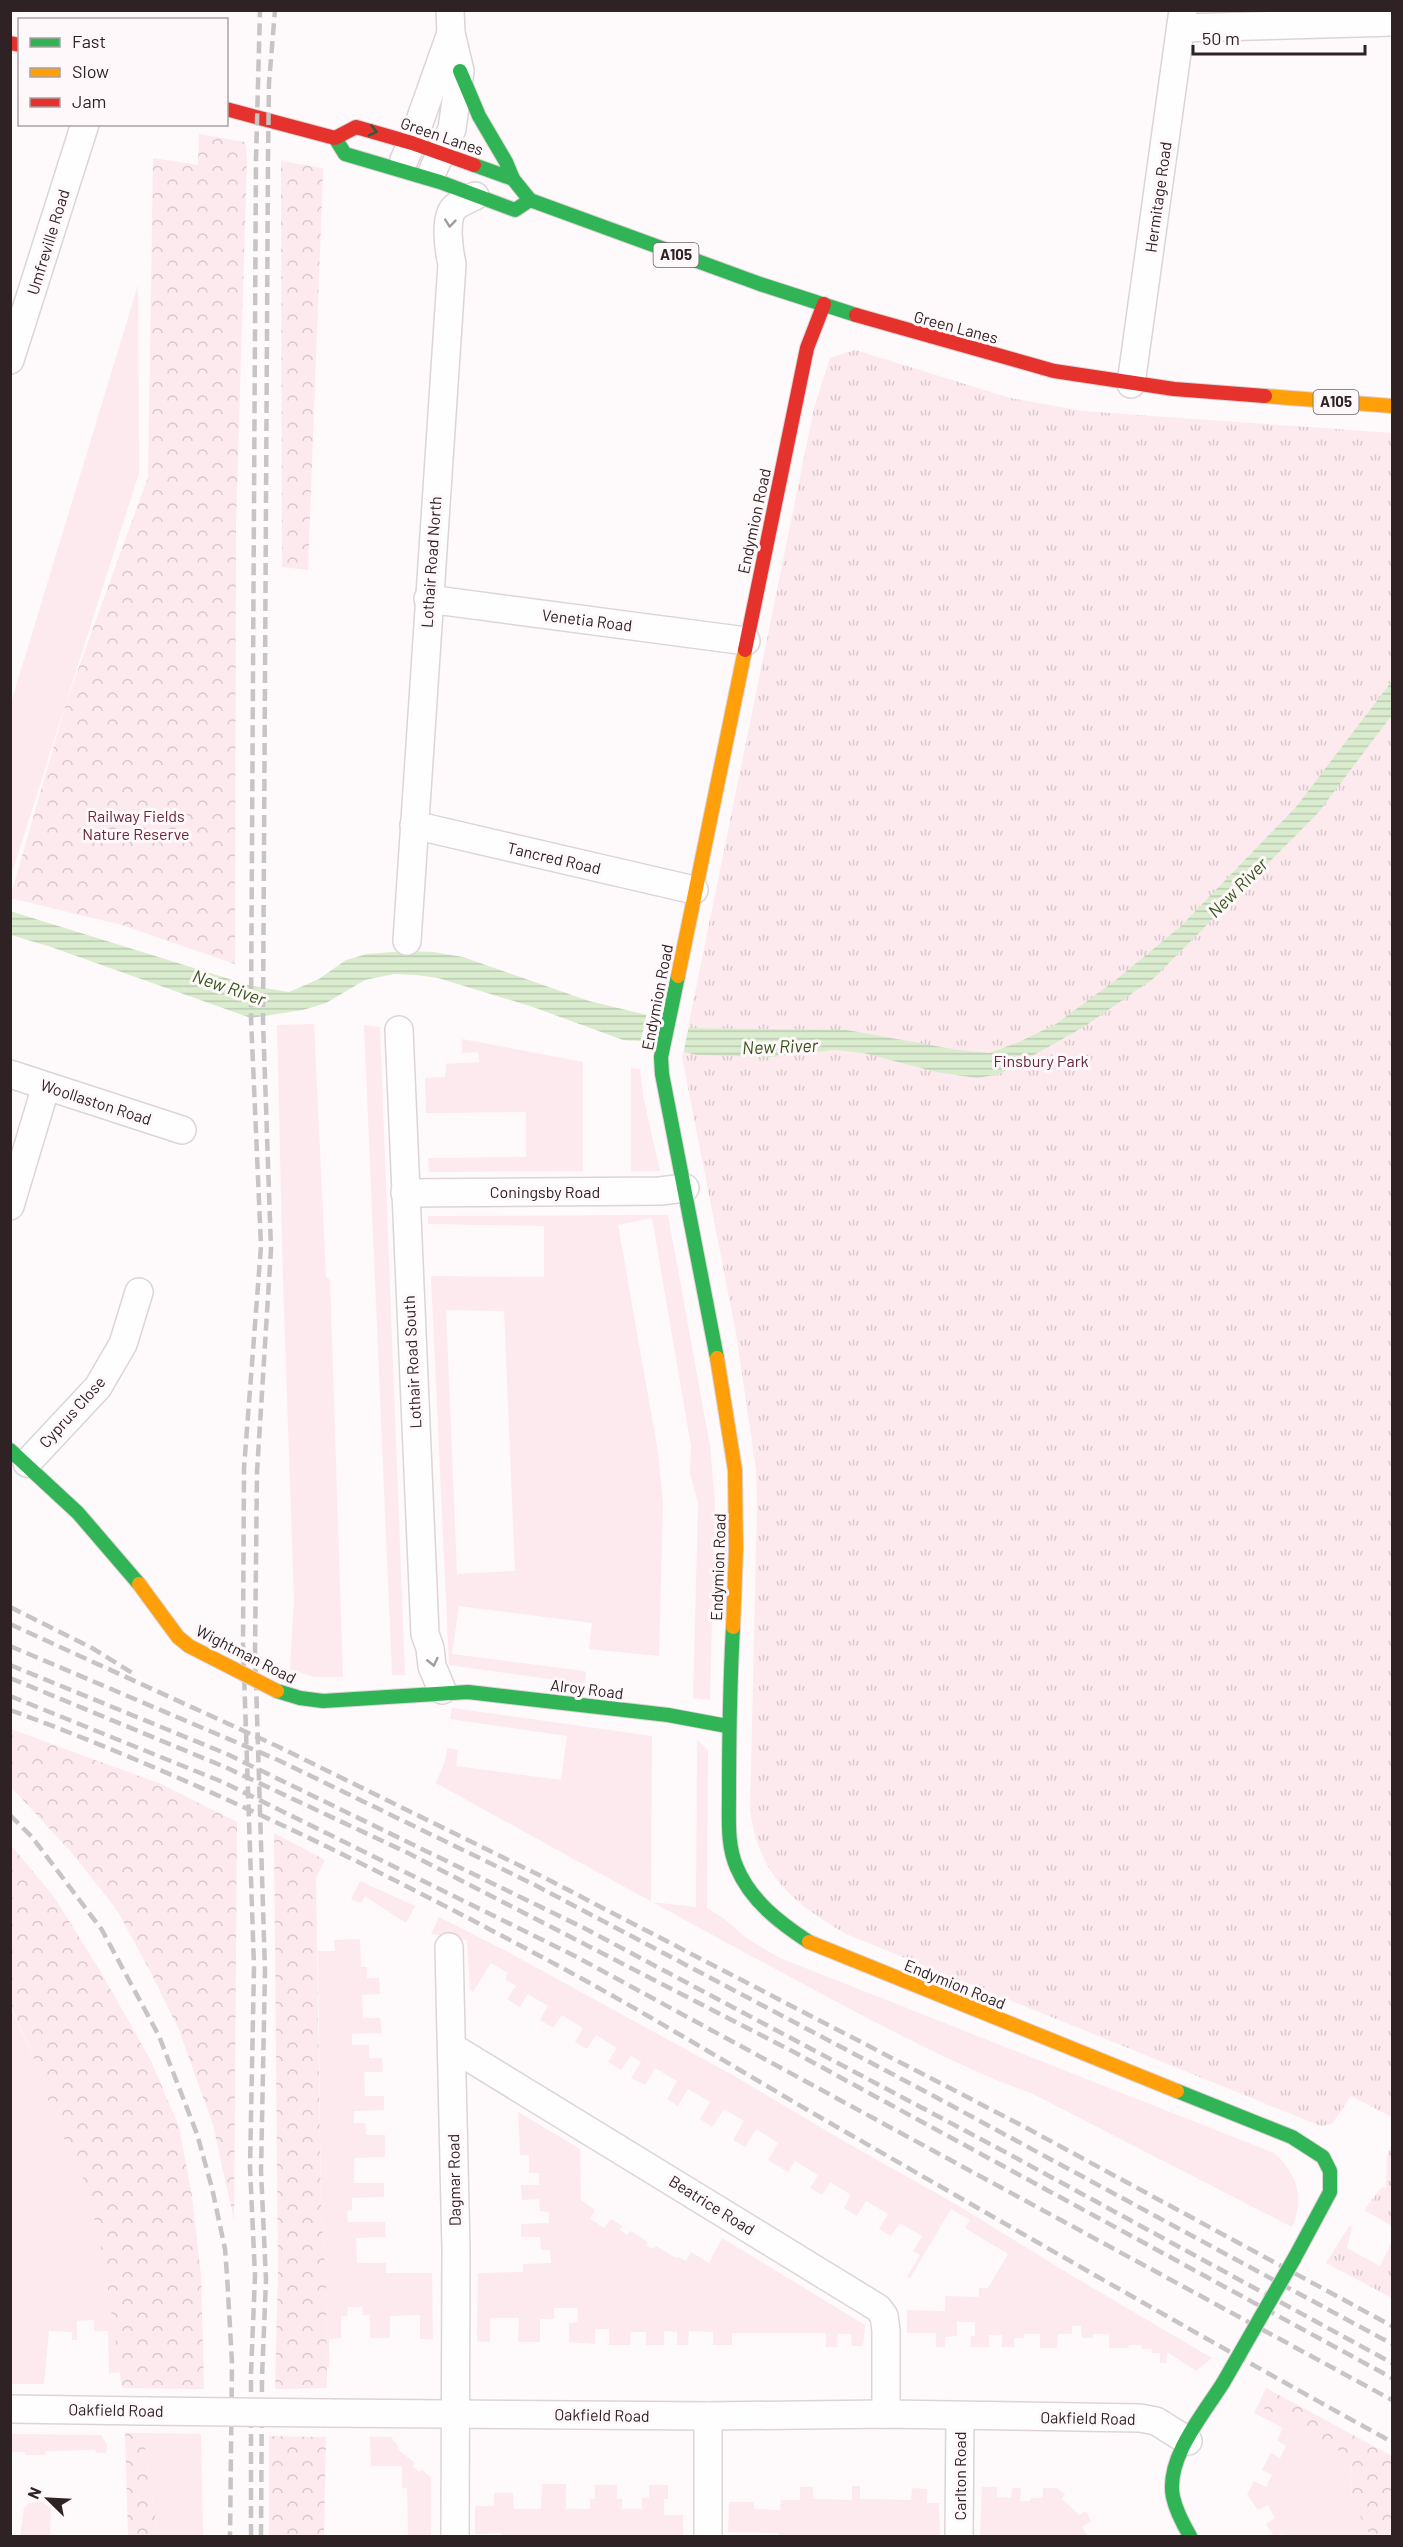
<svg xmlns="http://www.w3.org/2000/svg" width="1403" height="2547" viewBox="0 0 1403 2547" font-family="Barlow,sans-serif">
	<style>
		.green { fill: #fceaee; fill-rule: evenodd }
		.forest { fill: url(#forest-crowns) }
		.park { fill: url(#park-tufts) }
		.water { fill: url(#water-rules) }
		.pier { fill: #fef9fb }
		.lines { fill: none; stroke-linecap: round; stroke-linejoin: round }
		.street-casing { stroke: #ddd4d7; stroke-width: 30 }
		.fast-casing { stroke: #ddd4d7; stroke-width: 16 }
		.slow-casing { stroke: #ddd4d7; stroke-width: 16 }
		.jam-casing { stroke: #ddd4d7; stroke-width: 16 }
		.street { stroke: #fffefe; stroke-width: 27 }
		.fast { stroke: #30b455; stroke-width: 14 }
		.slow { stroke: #ff9f0a; stroke-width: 14 }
		.jam { stroke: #e5322d; stroke-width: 14 }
		.rail { stroke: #c7c4c5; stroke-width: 4.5; stroke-dasharray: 12 6; stroke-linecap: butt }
		.street-bridge-casing { stroke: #ddd4d7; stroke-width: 30; stroke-linecap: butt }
		.fast-bridge-casing { stroke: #ddd4d7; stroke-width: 16; stroke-linecap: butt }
		.slow-bridge-casing { stroke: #ddd4d7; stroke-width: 16; stroke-linecap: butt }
		.street-bridge { stroke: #fffefe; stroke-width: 27 }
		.fast-bridge { stroke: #30b455; stroke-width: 14 }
		.slow-bridge { stroke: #ff9f0a; stroke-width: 14 }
		.oneway { stroke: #2f5c38 }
		.oneway2 { stroke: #a19b9c }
		.labels { text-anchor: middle; stroke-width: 6; stroke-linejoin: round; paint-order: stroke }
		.shield { fill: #fff8fa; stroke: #6d6265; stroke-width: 1.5 }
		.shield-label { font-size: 15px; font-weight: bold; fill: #2e2225 }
		.street-label { font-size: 16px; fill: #2e2225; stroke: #fff8fa }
		.park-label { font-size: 16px; fill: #66253a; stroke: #fff8fa }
		.water-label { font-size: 18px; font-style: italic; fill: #355619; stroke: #fff8fa }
	</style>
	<defs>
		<pattern id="forest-crowns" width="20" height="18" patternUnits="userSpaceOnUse" patternTransform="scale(1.5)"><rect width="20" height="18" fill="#fceaee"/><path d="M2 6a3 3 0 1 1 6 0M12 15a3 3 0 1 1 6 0" fill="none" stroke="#d8c8cc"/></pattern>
		<pattern id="park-tufts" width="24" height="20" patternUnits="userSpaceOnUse" patternTransform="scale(1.5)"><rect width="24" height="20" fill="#fceaee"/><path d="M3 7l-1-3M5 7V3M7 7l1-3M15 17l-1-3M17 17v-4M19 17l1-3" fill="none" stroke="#d8c8cc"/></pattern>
		<pattern id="water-rules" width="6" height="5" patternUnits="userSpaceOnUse" patternTransform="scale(1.5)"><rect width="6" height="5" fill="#daecce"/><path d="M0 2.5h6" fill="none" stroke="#bbcab1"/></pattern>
	</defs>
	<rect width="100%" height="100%" fill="#fef9fb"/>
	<g class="green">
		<path d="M138,285L139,473L11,876V703Z"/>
		<path d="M314,1024L326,1277L330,1280L343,1677H314L290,1669L294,1600L283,1280L277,1025Z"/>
		<path d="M364,1025L380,1027L405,1675H392Z"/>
		<path d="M462,1039L583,1062V1171L429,1172L428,1158H431L526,1157V1112L426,1113L425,1078L445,1077L446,1064L479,1062L478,1052L462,1053Z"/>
		<path d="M631,1068L640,1069L643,1096L660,1171H631Z"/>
		<path d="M668,1215L710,1446L715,1503L710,1700L693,1698L698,1503L690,1473L691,1446L652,1218L618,1225L658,1452L663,1503L659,1656L589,1649L592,1623L459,1606L452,1654L584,1671L586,1672L585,1684L449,1665L431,1276L544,1277V1226L428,1224V1216ZM446,1310L504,1311L515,1571L457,1574Z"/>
		<path d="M452,1708L652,1736L651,1902L696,1907L697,1740L708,1750L707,1908L723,1918L746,1938L780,1958L1274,2153C1297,2174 1305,2197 1292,2227L1033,2094C945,2062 862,2015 779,1971C664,1909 550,1846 436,1783L445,1761L447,1748L458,1750L456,1766L561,1780L567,1736L450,1719Z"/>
		<path d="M360,1881L415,1906L406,1923L365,1896L361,1903L351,1899Z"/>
		<path d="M439,1917L508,1952L736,2077L842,2140L959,2206L1069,2274L1212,2358L1196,2371L1167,2352L1166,2363H1160V2353H1153L1152,2349H1142L1141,2345H1129L1128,2348H1109V2334H1093V2338H1082L1081,2326H1072V2334H1058L1057,2348H1040V2334H1024V2338H1014V2347H1002V2335H989V2347H970L971,2336H975V2322H957V2336L945,2337V2347H936V2333H907V2310L945,2311V2296L979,2297V2288H988L1008,2254L965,2228L970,2220L951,2209L910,2278L907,2277L920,2255L913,2251L922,2236L900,2223L891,2236L879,2229L888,2214L866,2201L857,2216L844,2208L851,2195L830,2182L822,2195L810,2188L818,2175L795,2161L788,2172L768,2160L778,2143L756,2129L745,2147L733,2140L744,2121L724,2109L712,2127L700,2119L710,2102L688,2089L678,2106L667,2099L677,2081L655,2068L645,2085L631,2078L641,2062L631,2056L621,2070L608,2062L617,2048L596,2035L587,2049L575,2042L583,2028L562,2015L553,2028L540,2020L548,2006L528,1994L520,2007L507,1999L516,1986L505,1979L508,1973L491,1963L473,1992L470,1989L467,1940L431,1934Z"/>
		<path d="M360,1939L361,1967H367V1978H379L380,1994L362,1995L363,2018H380L382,2033L352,2034V2045H369V2058H382L383,2072H364L365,2096H384V2110L354,2111V2123H365L366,2135H385V2157L354,2158V2183H384V2197L352,2198V2210L347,2211L348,2222H385L386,2237L356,2238L357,2263H386V2273H432L433,2339H420V2315L390,2316V2338H370V2315H363L362,2307H348L347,2316H341V2338L329,2339V2367H327L326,2277L321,2211L318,1951H335L334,1940Z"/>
		<path d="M10,2006L38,2069L54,2118L87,2186L104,2261L120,2372L109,2373L108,2331H94V2320L77,2321V2340H72V2332L49,2331L44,2384H11Z"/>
		<path d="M518,2112L580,2149L581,2200L595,2210L590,2219L604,2228L611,2219L622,2226L620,2230L627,2235L631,2231L648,2242L646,2245L653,2249L656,2246L676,2258L678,2257L686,2261L691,2252L709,2263L722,2238L865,2325L863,2346H852L851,2334H838L837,2347H826V2333H732V2345H713V2332L689,2331L688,2345H677V2332L664,2331V2345H646V2332H631L630,2345H609V2329H595V2344L569,2342V2323L578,2322L577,2308H554V2319H540V2342H518L519,2318H490V2342L477,2341L478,2273L523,2272V2264L551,2263L550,2250H541L540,2237H521V2224L549,2223V2212L540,2211L539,2199L522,2200L521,2185H539V2173H529V2155H520Z"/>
		<path d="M1258,2405L1354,2459C1342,2484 1359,2515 1371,2536H1284L1283,2534L1274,2536L1266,2524L1275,2518L1268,2505L1258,2510L1247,2494L1254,2481L1266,2487L1272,2475L1262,2470L1271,2453L1280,2458L1286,2446L1277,2440L1283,2428L1254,2413Z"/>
		<path d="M143,2433L201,2434L203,2536H158Z"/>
		<path d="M10,2434L101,2435L107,2445L106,2453H96L95,2450L46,2451L45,2455H25V2452H11Z"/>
		<path d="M370,2437H391L398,2446L397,2449L415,2463L412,2466L419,2472L422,2470L431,2478V2536H408L407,2488H402V2466H371Z"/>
		<path d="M542,2484H566V2509H590V2499H595V2485H617V2499H622V2509H642V2498H649V2485H668V2499H664V2515H683V2536H501V2533L475,2534V2506H494V2493H513L514,2509H541Z"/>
		<path d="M852,2486H860V2499L911,2500L912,2488L927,2489V2503H939L940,2536H779L778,2533L728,2532L729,2502H754V2509L780,2510L781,2500H800V2487H813V2499L852,2500Z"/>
		<path d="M982,2487H997V2497L1011,2498L1012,2488H1021L1020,2501H1030L1031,2498H1043V2488H1057L1065,2494L1062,2499L1079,2515L1086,2511L1091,2521L1082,2527L1088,2536H980Z"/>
		<path d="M37,2502L44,2503L51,2509L50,2536H20L24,2508L30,2503Z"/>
	</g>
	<g class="forest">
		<path d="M199,134L245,142L247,158L236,523L235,964L122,925L10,898L67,700L148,477L153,158L198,165Z"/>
		<path d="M281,161L323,168V171L308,570L282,567Z"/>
		<path d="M11,1729L161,1784L237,1822L234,2220L213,2125L179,2030L151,1973L117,1910L72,1853L11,1787Z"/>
		<path d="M274,1833L325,1860L316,1878L321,2211L326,2277L327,2388L275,2389L278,2271Z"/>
		<path d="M11,1845L54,1897L102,1974L151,2061L179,2127L192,2196L201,2276L204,2389L122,2388L104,2261L87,2186L54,2118L38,2069L11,2006Z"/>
		<path d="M1266,2388L1392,2456V2536H1371C1358,2514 1343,2485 1354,2459L1258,2405Z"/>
		<path d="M125,2433H143L158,2536H128Z"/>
		<path d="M269,2436L326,2437L324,2536H269Z"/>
	</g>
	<g class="park">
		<path d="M855,350L1010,398L1082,411L1392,433V2117L1351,2096L1332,2124L1321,2126L846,1934C792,1902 759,1876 750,1810L757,1506L756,1470L736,1333L682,1057L814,408L830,358Z"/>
		<path d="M1392,2142V2226L1364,2210L1382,2187L1386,2188L1387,2157Z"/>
		<path d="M1349,2226L1352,2227L1347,2248L1380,2266L1392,2242V2298L1326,2263Z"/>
	</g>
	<path class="water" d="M1392,681V715L1318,813L1153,979L1082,1028L1000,1074L977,1078L936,1072L864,1053L835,1050L772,1057L697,1055L639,1041L623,1040L533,1007L438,978L416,975L394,974L365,980L326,1003L303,1010L251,1018L51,947L11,935L10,911L252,986L289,992L319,979L346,960L367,954L407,951L433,952L463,957L589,1001L647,1015L689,1028L847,1030L958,1050L989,1053L1021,1041L1056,1024L1117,979L1181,926L1296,807Z"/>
	<path class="pier" d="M647,1012L689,1025L683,1055L640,1045Z"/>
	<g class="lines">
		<g class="street-casing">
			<g id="street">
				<path d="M1181,28L1392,22"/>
				<path d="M404,160L412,143L451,33"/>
				<path d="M433,170L452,129L460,71L451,33L450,10"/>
				<path d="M10,360L85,124"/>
				<path d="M1131,384L1183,10"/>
				<path d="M428,599L746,641"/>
				<path d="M414,825L694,890"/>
				<path d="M407,941L452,264C449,251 444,218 454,208C459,203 468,199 475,196"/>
				<path d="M399,1030L425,1634L430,1648L432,1666L442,1690"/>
				<path d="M10,1074L182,1130"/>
				<path d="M405,1193L660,1191L685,1188"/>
				<path d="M10,1206L46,1086"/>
				<path d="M27,1463L98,1387L123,1344L139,1292"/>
				<path d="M449,1947L456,2249L455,2536"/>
				<path d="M452,2047L878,2308L884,2316L886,2330V2414"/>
				<path d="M10,2409L146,2411"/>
				<path d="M327,2413L708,2416L886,2414L1140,2418L1156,2421L1188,2441"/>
				<path d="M708,2536V2416"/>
				<path d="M959,2536L960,2416"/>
			</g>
		</g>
		<g class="fast-casing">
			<g id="fast">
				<path d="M460,71L479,116L506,162L513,179"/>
				<path d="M335,138L345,154L440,182L515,210L530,200"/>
				<path d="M474,165L513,179L530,200L760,284L856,315"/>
				<path d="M678,976L661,1057L662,1074L717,1358"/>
				<path d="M10,1450L78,1513L139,1584"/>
				<path d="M733,1627C730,1683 729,1739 729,1796C729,1820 727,1846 737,1868C751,1901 780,1923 809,1942"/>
				<path d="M277,1691L300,1698L323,1701L468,1692L668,1715L727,1726"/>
				<path d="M1177,2091L1292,2137L1323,2157L1330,2171V2192L1294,2259"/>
				<path d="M1190,2536C1183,2524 1176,2511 1173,2497C1165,2459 1204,2413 1223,2383"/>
			</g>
		</g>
		<g class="slow-casing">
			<g id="slow">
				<path d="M1265,396L1392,406"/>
				<path d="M678,976L745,650"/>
				<path d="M717,1358L735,1470L736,1549L733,1627"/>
				<path d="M809,1942L1177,2091"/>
			</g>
		</g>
		<g class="jam-casing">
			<g id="jam">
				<path d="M10,43L20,45"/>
				<path d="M226,109L335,138L356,127L412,143L474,165"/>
				<path d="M856,315L1054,371L1174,389L1265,396"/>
				<path d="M745,650L807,348L824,304"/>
			</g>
		</g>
		<use href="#street" class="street"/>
		<use href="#fast" class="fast"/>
		<use href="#slow" class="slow"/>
		<use href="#jam" class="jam"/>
		<g class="rail">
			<path d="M10,1607L92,1648L134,1674"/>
			<path d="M10,1624L279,1747L545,1878L1021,2125L1392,2326"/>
			<path d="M10,1646L278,1760L533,1884L930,2094L1392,2344"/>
			<path d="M10,1665L227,1754L584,1928L1007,2153L1392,2363"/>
			<path d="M10,1678L225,1767L408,1853L792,2051L1392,2378"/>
			<path d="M10,1696L225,1783L575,1956L1392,2400"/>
			<path d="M10,1710C203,1781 386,1873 566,1970C649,2015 729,2064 811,2112C1004,2223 1197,2335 1392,2442"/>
			<path d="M10,1815L32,1837L102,1930L159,2036L197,2134L212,2188L225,2249L227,2275L232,2363L230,2536"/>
			<path d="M251,2536V2373L255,2276L250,2167L254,1967L243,1644L244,1468L261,1246L251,1018L256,159L260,10"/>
			<path d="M261,2536L262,2377L266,2280L261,2171L265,1971L255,1651L257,1472L271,1249L263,1021L268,159L269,83L275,10"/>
		</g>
		<g class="street-bridge-casing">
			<path id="street-bridge" d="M146,2411L327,2413"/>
		</g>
		<g class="fast-bridge-casing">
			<path id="fast-bridge" d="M1223,2383L1294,2259"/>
		</g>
		<g class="slow-bridge-casing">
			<path id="slow-bridge" d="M139,1584L178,1637L189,1646L277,1691"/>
		</g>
		<use href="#street-bridge" class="street-bridge"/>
		<use href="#fast-bridge" class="fast-bridge"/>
		<use href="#slow-bridge" class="slow-bridge"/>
	</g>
	<defs><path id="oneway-chevron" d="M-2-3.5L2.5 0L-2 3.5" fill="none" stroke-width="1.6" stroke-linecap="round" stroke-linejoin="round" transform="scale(1.5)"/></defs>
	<use class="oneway" href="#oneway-chevron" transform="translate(373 131) rotate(13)"/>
	<g class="oneway2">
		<use href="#oneway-chevron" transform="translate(450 223) rotate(96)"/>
		<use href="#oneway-chevron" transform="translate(433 1662) rotate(77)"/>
	</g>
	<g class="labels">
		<g class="shield">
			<rect x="653.5" y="243" width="45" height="24" rx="4.5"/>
			<rect x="1313.5" y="390" width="45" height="24" rx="4.5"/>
		</g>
		<g class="shield-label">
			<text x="676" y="260">A105</text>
			<text x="1336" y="407">A105</text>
		</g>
		<g class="street-label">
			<text transform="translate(442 136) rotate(19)" y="6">Green Lanes</text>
			<text transform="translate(1158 197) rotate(-82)" y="6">Hermitage Road</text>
			<text transform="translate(48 242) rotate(-73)" y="6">Umfreville Road</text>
			<text transform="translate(956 327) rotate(15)" y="6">Green Lanes</text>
			<text transform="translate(754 521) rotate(-78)" y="6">Endymion Road</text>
			<text transform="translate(431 562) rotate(-86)" y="6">Lothair Road North</text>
			<text transform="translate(587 620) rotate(7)" y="6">Venetia Road</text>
			<text transform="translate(554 858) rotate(13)" y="6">Tancred Road</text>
			<text transform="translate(657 997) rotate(-79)" y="6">Endymion Road</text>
			<text transform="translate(96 1102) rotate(18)" y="6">Woollaston Road</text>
			<text x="545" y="1198">Coningsby Road</text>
			<text transform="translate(412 1362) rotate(-93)" y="6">Lothair Road South</text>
			<text transform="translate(72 1412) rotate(-48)" y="6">Cyprus Close</text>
			<text transform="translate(718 1567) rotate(-88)" y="6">Endymion Road</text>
			<text transform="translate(246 1654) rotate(27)" y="6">Wightman Road</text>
			<text transform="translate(587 1689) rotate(7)" y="6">Alroy Road</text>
			<text transform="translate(955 1984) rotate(22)" y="6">Endymion Road</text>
			<text transform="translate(454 2180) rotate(-91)" y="6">Dagmar Road</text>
			<text transform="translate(712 2205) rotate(32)" y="6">Beatrice Road</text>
			<text transform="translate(116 2410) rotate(1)" y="6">Oakfield Road</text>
			<text transform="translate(602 2415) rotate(1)" y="6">Oakfield Road</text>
			<text transform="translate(1088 2418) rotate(1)" y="6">Oakfield Road</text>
			<text transform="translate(960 2476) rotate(-90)" y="6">Carlton Road</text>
		</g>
		<g class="park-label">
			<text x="136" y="822">Railway Fields<tspan x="136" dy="18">Nature Reserve</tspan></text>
			<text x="1041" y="1067">Finsbury Park</text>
		</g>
		<g class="water-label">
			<text transform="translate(1238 888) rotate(-45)" y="6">New River</text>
			<text transform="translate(229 988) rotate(19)" y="6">New River</text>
			<text transform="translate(780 1047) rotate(-2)" y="6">New River</text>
		</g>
	</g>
	<rect width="1403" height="2547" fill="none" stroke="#2e2225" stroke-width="24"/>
	<rect x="18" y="18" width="210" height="108" fill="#fff8fa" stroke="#aba2a5" stroke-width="1.5"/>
	<rect x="30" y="38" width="30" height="9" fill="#30b455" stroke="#aba2a5" stroke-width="1.5"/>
	<text x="72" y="48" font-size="18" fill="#2e2225">Fast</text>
	<rect x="30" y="68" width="30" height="9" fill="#ff9f0a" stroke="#aba2a5" stroke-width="1.5"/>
	<text x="72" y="78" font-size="18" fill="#2e2225">Slow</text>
	<rect x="30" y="98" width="30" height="9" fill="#e5322d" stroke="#aba2a5" stroke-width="1.5"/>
	<text x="72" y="108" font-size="18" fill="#2e2225">Jam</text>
	<g transform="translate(48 2499) rotate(294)" stroke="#fff8fa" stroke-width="4.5" paint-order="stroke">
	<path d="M0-4.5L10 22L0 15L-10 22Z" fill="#2e2225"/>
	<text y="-9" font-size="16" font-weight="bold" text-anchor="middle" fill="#2e2225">N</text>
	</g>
	<path d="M1193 45v9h172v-9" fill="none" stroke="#2e2225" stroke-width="3"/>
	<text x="1202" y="45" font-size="18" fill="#2e2225" stroke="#fff8fa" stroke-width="4.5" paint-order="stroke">50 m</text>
</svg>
